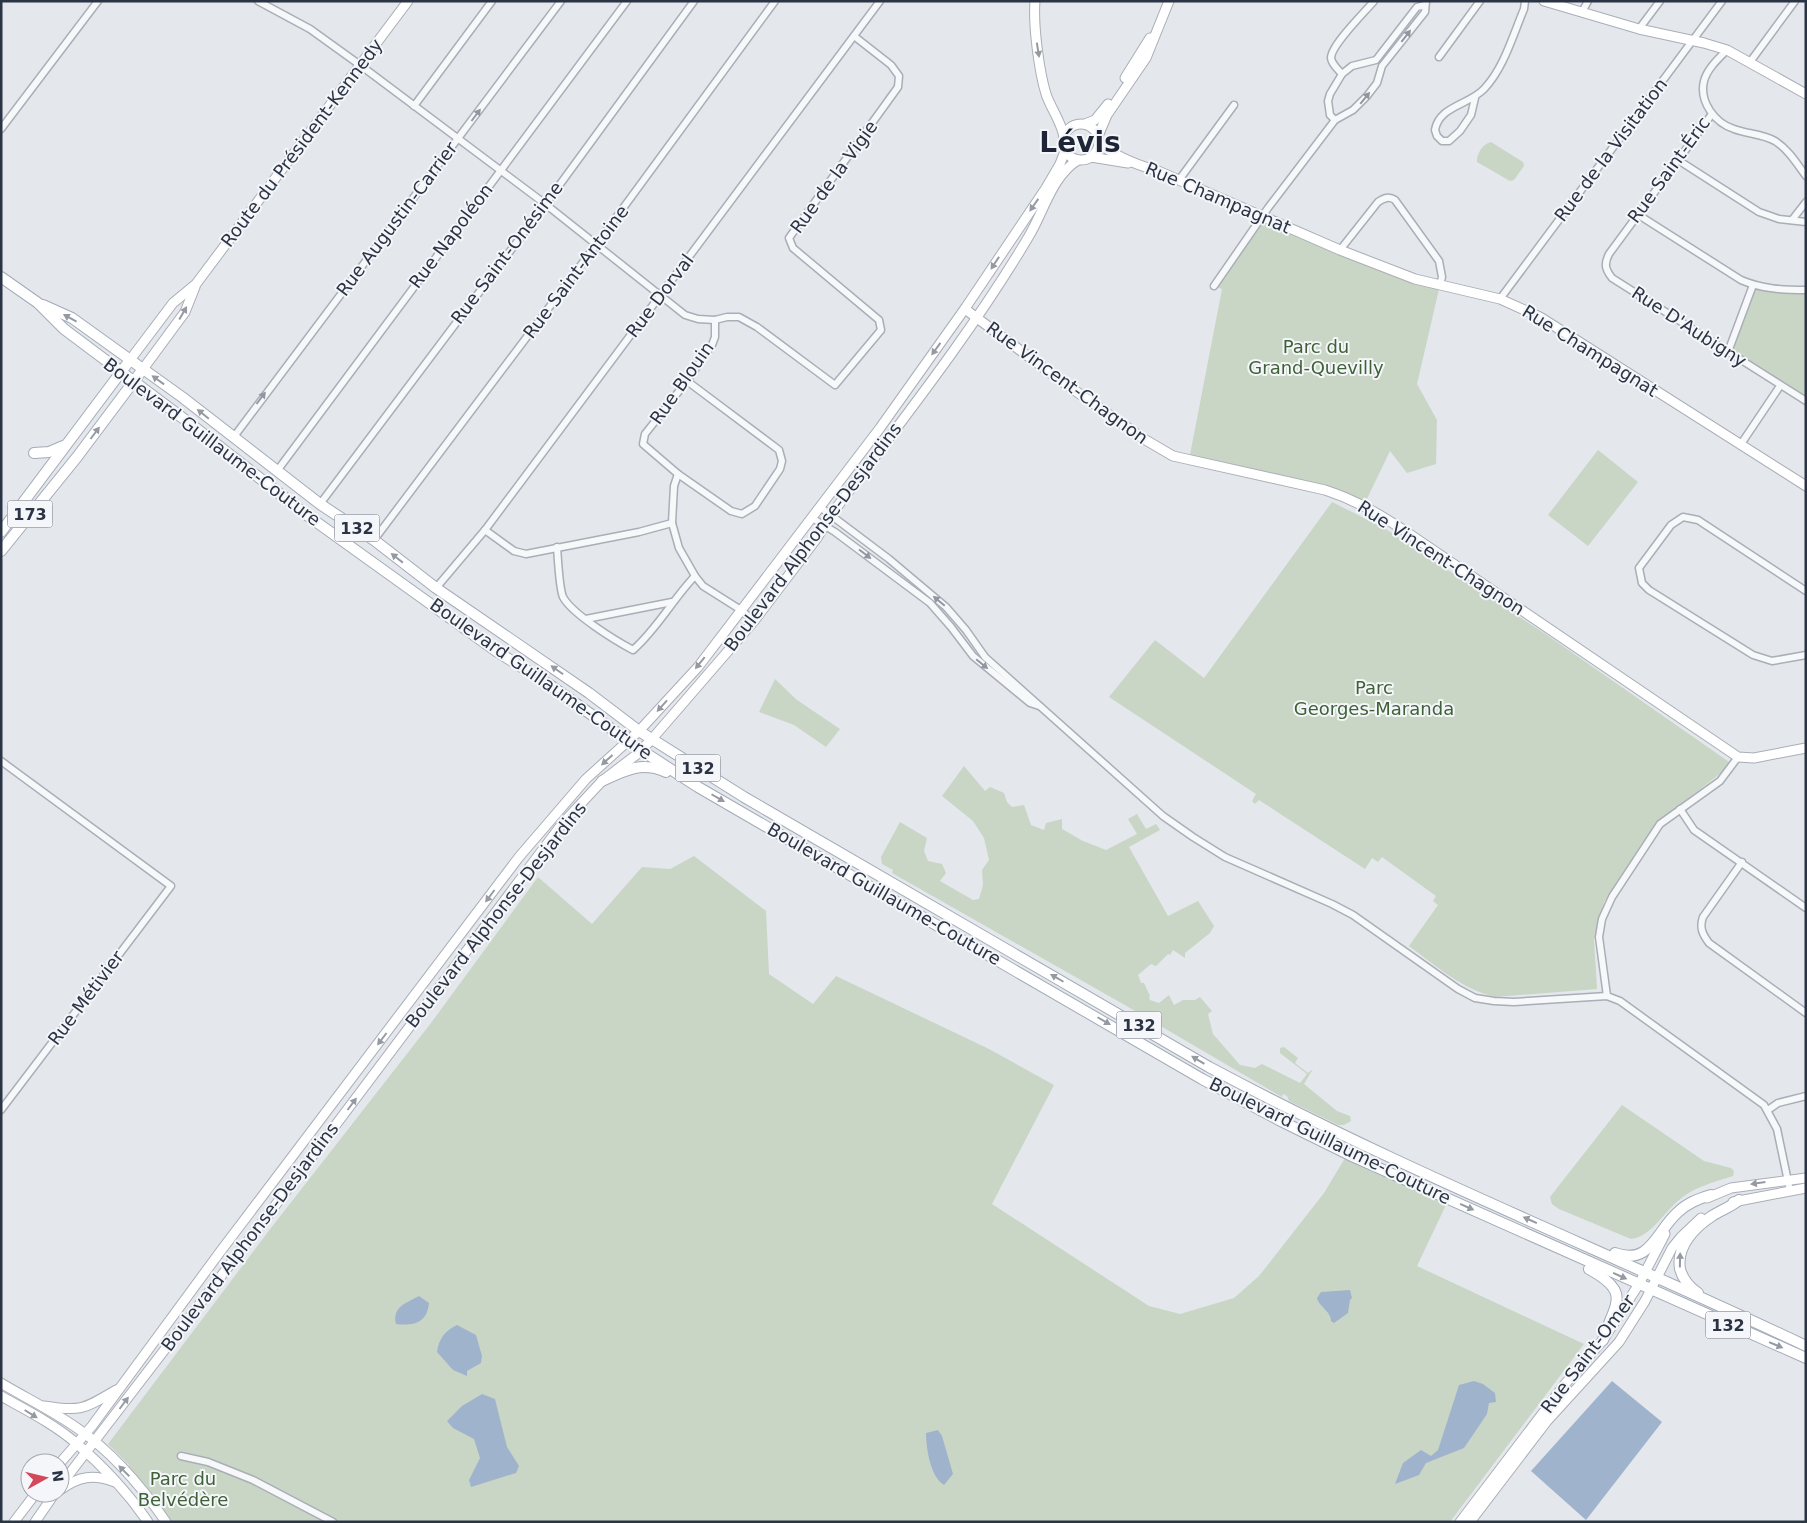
<svg xmlns="http://www.w3.org/2000/svg" width="1807" height="1523" viewBox="0 0 1807 1523" font-family="'DejaVu Sans',sans-serif">
	<style>
		.green { fill: #c9d6c5 }
		.water { fill: #9fb4cc }
		.lines { fill: none; stroke-linecap: round; stroke-linejoin: round }
		.street-casing { stroke: #a9aeb7; stroke-width: 9 }
		.secondary-casing { stroke: #a9aeb7; stroke-width: 11 }
		.primary-casing { stroke: #a3abb8; stroke-width: 12 }
		.street { stroke: #f7f8fa; stroke-width: 6 }
		.secondary { stroke: #fff; stroke-width: 9 }
		.primary { stroke: #fff; stroke-width: 10 }
		.oneway { fill: #9196a0 }
		.oneway2 { fill: #959aa2 }
		.labels { text-anchor: middle; stroke-width: 4; stroke-linejoin: round; paint-order: stroke }
		.shield { fill: #f4f6f9; stroke: #676e7b; stroke-width: 1 }
		.shield-label { font-size: 16px; font-weight: bold; fill: #2b3445 }
		.street-label { font-size: 18px; fill: #2b3445; stroke: #f4f6f9 }
		.park-label { font-size: 18px; fill: #3f6138; stroke: #f4f6f9 }
		.town-label { font-size: 28px; font-weight: bold; fill: #1d2536; stroke: #f4f6f9 }
	</style>
	<rect width="100%" height="100%" fill="#e4e7ec"/>
	<g class="green">
		<path d="M1491,142L1523,162L1524,166L1514,180L1510,181L1477,162C1476,154 1483,144 1491,142Z"/>
		<path d="M1263,216L1440,285L1417,384L1437,420L1436,464L1407,473L1390,451L1364,505L1346,497L1189,460L1222,289L1214,286Z"/>
		<path d="M1753,285L1806,290V400L1728,352Z"/>
		<path d="M1598,450L1638,482L1588,546L1548,515Z"/>
		<path d="M1332,502L1384,528L1547,635L1732,764L1659,822L1604,902L1594,940L1597,989L1495,997C1462,989 1436,966 1409,946L1438,905L1433,901L1436,896L1382,857L1378,862L1372,858L1365,869L1259,800L1255,804L1252,801L1256,794L1109,697L1155,640L1204,678Z"/>
		<path d="M775,679L797,700L840,729L826,747L794,725L759,712Z"/>
		<path d="M964,766L985,791L990,787L1004,793L1007,802L1012,807L1024,805L1031,825L1044,830L1046,823L1062,819V829L1083,841L1106,850L1137,834L1128,819L1137,814L1146,829L1156,824L1160,830L1129,847L1168,916L1198,901L1214,926L1210,933L1185,953V958L1173,950L1170,955L1168,954L1156,966L1151,964L1138,975L1141,983H1144L1150,996L1149,997L1150,1000L1159,1003L1169,995L1174,1005L1183,1000H1195L1200,997L1212,1011L1208,1014L1213,1034L1240,1065L1255,1068L1262,1064L1300,1083L1307,1074L1280,1053V1048L1284,1047L1298,1058L1295,1063L1308,1073L1313,1069L1304,1084L1337,1111L1350,1116L1351,1121L1344,1125H1338L1289,1101L1287,1096L1283,1094L1282,1097L1123,1004L892,873L893,870L882,864L881,857L900,822L927,838L924,851L928,861L942,864L946,873L940,881L973,900L979,899L983,885L982,870L989,860L984,838L973,821L942,796Z"/>
		<path d="M694,856L766,911L769,974L813,1004L836,976L989,1049L1054,1085L992,1204L1149,1306L1180,1314L1234,1298L1259,1276L1324,1193L1345,1158L1446,1205L1417,1266L1584,1344L1450,1522H166L125,1471L129,1465L108,1444L271,1228L431,1023L538,877L592,924L642,867L670,869Z"/>
		<path d="M1622,1105L1704,1161L1731,1168L1734,1171L1733,1176C1714,1182 1694,1187 1679,1200C1664,1212 1651,1237 1631,1239L1559,1209L1552,1204L1550,1197Z"/>
	</g>
	<g class="water">
		<path d="M1350,1290L1352,1298L1350,1300L1348,1313L1334,1323L1331,1321C1331,1311 1319,1307 1317,1298L1321,1292Z"/>
		<path d="M419,1296L429,1303C427,1323 414,1326 396,1324C392,1307 406,1303 419,1296Z"/>
		<path d="M457,1325L476,1335L482,1356L481,1363L467,1371V1376L453,1370L437,1352C439,1338 445,1331 457,1325Z"/>
		<path d="M1474,1381L1483,1384L1495,1393L1496,1402L1489,1403L1487,1414L1464,1448L1426,1463L1419,1475L1395,1484L1403,1463L1421,1450L1431,1456L1438,1450L1459,1385Z"/>
		<path d="M1612,1381L1662,1422L1586,1520L1531,1471Z"/>
		<path d="M482,1394L495,1399L507,1447L519,1466L516,1473L471,1487L469,1480L480,1458L474,1439L453,1428L447,1421L462,1406Z"/>
		<path d="M938,1430L942,1436L953,1474L944,1485C930,1477 926,1447 926,1433Z"/>
	</g>
	<g class="lines">
		<g class="street-casing">
			<g id="street">
				<path d="M258,1L310,29L360,65L544,203L685,315L698,319L715,320L727,317H739L757,327L835,385L881,330L879,320L793,248L789,238L898,87L899,76L891,65L854,36"/>
				<path d="M1582,12L1588,1"/>
				<path d="M1639,29L1660,1"/>
				<path d="M1727,50C1718,59 1707,69 1704,81C1699,102 1715,123 1734,129C1747,134 1763,134 1775,141C1789,150 1797,164 1806,176"/>
				<path d="M1439,57L1480,1"/>
				<path d="M1750,62L1795,1"/>
				<path d="M1342,74C1338,69 1332,65 1331,58C1331,45 1365,12 1374,1"/>
				<path d="M1475,98L1471,115L1460,131L1449,141H1442L1437,136L1435,130C1439,106 1469,105 1484,89C1504,68 1513,35 1524,9L1525,1"/>
				<path d="M414,106L492,1"/>
				<path d="M1712,114L1609,254C1604,264 1605,269 1612,278L1806,401"/>
				<path d="M1335,120L1330,115L1328,101L1330,94L1342,74L1352,66L1376,60L1417,7L1425,5"/>
				<path d="M1,129L98,1"/>
				<path d="M1678,160L1759,212L1779,219L1806,222"/>
				<path d="M1179,180L1234,105"/>
				<path d="M1637,214L1741,280C1762,289 1783,290 1806,290"/>
				<path d="M1792,220L1806,202"/>
				<path d="M1340,250L1378,202C1384,198 1389,196 1395,200L1439,261L1442,277L1440,285"/>
				<path d="M1214,286L1268,208L1335,120L1353,110L1367,96L1377,83L1382,66L1425,12L1426,1"/>
				<path d="M1500,299L1722,1"/>
				<path d="M1728,352L1753,285"/>
				<path d="M687,381L779,450L782,461L780,469L755,506L742,514L731,511L678,474L643,444L645,434L687,381L712,345L715,337V320"/>
				<path d="M233,438L561,1"/>
				<path d="M1741,444L1780,386"/>
				<path d="M277,471L627,1"/>
				<path d="M678,474L674,486L672,523L679,548L695,576L703,586L741,610L754,621"/>
				<path d="M320,504L550,198L694,1"/>
				<path d="M820,507L889,559L946,607L966,630L985,657L1163,816L1193,837L1225,857L1332,904L1353,915L1458,989L1475,998L1494,1001L1514,1002L1607,996L1620,1001L1764,1105L1777,1129L1790,1191"/>
				<path d="M812,518L835,532L930,603L951,627L973,656L1030,703L1039,706"/>
				<path d="M485,530L514,551L526,554L639,532L672,523"/>
				<path d="M374,540L596,245L775,1"/>
				<path d="M557,547C558,559 559,587 563,597C572,614 616,641 633,650C657,629 673,599 695,576"/>
				<path d="M436,588L485,530L880,1"/>
				<path d="M1806,591L1698,520L1683,517L1671,525L1639,568L1642,583L1649,590L1753,655L1772,661L1806,655"/>
				<path d="M586,619L672,602"/>
				<path d="M1,761L171,886L1,1110"/>
				<path d="M1680,809L1694,830L1806,908"/>
				<path d="M1742,862L1703,917C1699,928 1703,935 1709,943L1806,1013"/>
				<path d="M1607,996L1599,937L1602,919L1612,897L1660,824L1720,781L1738,757"/>
				<path d="M1768,1110L1778,1103L1806,1096"/>
				<path d="M181,1456L208,1462L253,1480L333,1522"/>
			</g>
		</g>
		<g class="secondary-casing">
			<g id="secondary">
				<path d="M1035,1C1033,25 1039,71 1046,94C1051,109 1061,121 1064,137"/>
				<path d="M1544,1L1639,29L1704,43L1727,50L1806,94"/>
				<path d="M1125,78L1150,38"/>
				<path d="M1085,124L1095,120L1108,104"/>
				<circle cx="1081" cy="142" r="18"/>
				<path d="M1098,136L1107,115L1146,58L1169,1"/>
				<path d="M1099,143C1116,157 1137,165 1158,171L1340,250L1415,279L1500,299L1540,317L1806,486"/>
				<path d="M1091,157L1128,163"/>
				<path d="M965,309L1057,378L1144,439L1173,456L1325,490C1356,500 1381,515 1408,533L1738,757L1754,758L1806,748"/>
				<path d="M130,360L173,303L196,284L408,1"/>
				<path d="M143,369L185,312L195,287"/>
				<path d="M1707,1198L1731,1188L1806,1178"/>
				<path d="M1733,1202L1806,1188"/>
				<path d="M1,1383C26,1398 53,1411 77,1428C112,1452 142,1487 166,1522"/>
				<path d="M1,1396C26,1410 54,1424 76,1443C103,1466 128,1493 148,1522"/>
				<path d="M44,1406C81,1412 84,1409 116,1390"/>
				<path d="M60,1463L92,1426L220,1252L519,857L586,779L639,731L698,667L880,428L966,307L1046,188L1060,164L1065,151"/>
				<path d="M60,1486L268,1215L562,824L602,781L636,755L652,739L754,621L817,538L831,515C899,424 971,334 1029,236C1044,211 1052,176 1078,160"/>
				<path d="M60,1490C79,1476 93,1474 115,1482"/>
				<path d="M14,1522L36,1493"/>
				<path d="M35,1522L55,1493"/>
				<path d="M1460,1522L1565,1384L1603,1340L1639,1284L1665,1234"/>
				<path d="M1470,1522L1547,1421L1619,1342L1645,1301L1672,1248L1681,1237L1701,1218"/>
			</g>
		</g>
		<g class="primary-casing">
			<g id="primary">
				<path d="M1,277L38,303L64,329L192,425L308,516L496,651L547,683L641,750L698,787L1202,1079L1279,1120L1354,1157L1806,1358"/>
				<path d="M43,305L72,318L182,397L320,504L374,540L436,588L589,693L639,731L744,797L1209,1067C1403,1171 1608,1252 1806,1346"/>
				<path d="M34,453L49,452L63,446"/>
				<path d="M1,532L130,360"/>
				<path d="M1,551L77,457L143,369"/>
				<path d="M602,781C625,770 642,761 666,772"/>
				<path d="M1615,1253C1650,1266 1656,1232 1677,1213C1687,1203 1698,1199 1711,1195"/>
				<path d="M1589,1269C1633,1293 1614,1304 1603,1340"/>
				<path d="M1698,1293C1689,1287 1683,1280 1680,1269C1676,1246 1695,1227 1712,1216C1721,1210 1731,1207 1739,1200"/>
			</g>
		</g>
		<use href="#street" class="street"/>
		<use href="#secondary" class="secondary"/>
		<use href="#primary" class="primary"/>
	</g>
	<defs><path id="oneway-solid" d="M-6-.8H1V-3.2L6.5 0L1 3.2V.8H-6Z" transform="scale(1.25)"/></defs>
	<g class="oneway">
		<use href="#oneway-solid" transform="translate(1406 36) rotate(-52)"/>
		<use href="#oneway-solid" transform="translate(1365 98) rotate(-51)"/>
		<use href="#oneway-solid" transform="translate(476 115) rotate(-53)"/>
		<use href="#oneway-solid" transform="translate(261 398) rotate(-53)"/>
		<use href="#oneway-solid" transform="translate(865 554) rotate(37)"/>
		<use href="#oneway-solid" transform="translate(939 601) rotate(-140)"/>
		<use href="#oneway-solid" transform="translate(982 664) rotate(39)"/>
	</g>
	<g class="oneway2">
		<use href="#oneway-solid" transform="translate(1038 50) rotate(81)"/>
		<use href="#oneway-solid" transform="translate(1034 205) rotate(125)"/>
		<use href="#oneway-solid" transform="translate(995 263) rotate(123)"/>
		<use href="#oneway-solid" transform="translate(183 313) rotate(-60)"/>
		<use href="#oneway-solid" transform="translate(70 318) rotate(-151)"/>
		<use href="#oneway-solid" transform="translate(936 349) rotate(126)"/>
		<use href="#oneway-solid" transform="translate(158 380) rotate(-144)"/>
		<use href="#oneway-solid" transform="translate(203 414) rotate(-141)"/>
		<use href="#oneway-solid" transform="translate(95 433) rotate(-53)"/>
		<use href="#oneway-solid" transform="translate(397 558) rotate(-142)"/>
		<use href="#oneway-solid" transform="translate(700 663) rotate(129)"/>
		<use href="#oneway-solid" transform="translate(557 670) rotate(-145)"/>
		<use href="#oneway-solid" transform="translate(662 706) rotate(132)"/>
		<use href="#oneway-solid" transform="translate(607 760) rotate(138)"/>
		<use href="#oneway-solid" transform="translate(718 798) rotate(30)"/>
		<use href="#oneway-solid" transform="translate(490 896) rotate(127)"/>
		<use href="#oneway-solid" transform="translate(1057 978) rotate(-150)"/>
		<use href="#oneway-solid" transform="translate(1104 1021) rotate(30)"/>
		<use href="#oneway-solid" transform="translate(382 1039) rotate(127)"/>
		<use href="#oneway-solid" transform="translate(1198 1060) rotate(-149)"/>
		<use href="#oneway-solid" transform="translate(352 1104) rotate(-53)"/>
		<use href="#oneway-solid" transform="translate(1758 1183) rotate(172)"/>
		<use href="#oneway-solid" transform="translate(1467 1207) rotate(24)"/>
		<use href="#oneway-solid" transform="translate(1530 1220) rotate(-156)"/>
		<use href="#oneway-solid" transform="translate(1680 1260) rotate(-89)"/>
		<use href="#oneway-solid" transform="translate(1620 1276) rotate(24)"/>
		<use href="#oneway-solid" transform="translate(1776 1345) rotate(23)"/>
		<use href="#oneway-solid" transform="translate(124 1403) rotate(-53)"/>
		<use href="#oneway-solid" transform="translate(31 1414) rotate(32)"/>
		<use href="#oneway-solid" transform="translate(124 1471) rotate(-135)"/>
	</g>
	<g class="labels">
		<g class="shield">
			<rect x="7.5" y="500.5" width="45" height="27" rx="4"/>
			<rect x="334.5" y="514.5" width="45" height="27" rx="4"/>
			<rect x="675.5" y="754.5" width="45" height="27" rx="4"/>
			<rect x="1116.5" y="1011.5" width="45" height="27" rx="4"/>
			<rect x="1705.5" y="1311.5" width="45" height="27" rx="4"/>
		</g>
		<g class="shield-label">
			<text x="30" y="520">173</text>
			<text x="357" y="534">132</text>
			<text x="698" y="774">132</text>
			<text x="1139" y="1031">132</text>
			<text x="1728" y="1331">132</text>
		</g>
		<g class="street-label">
			<text transform="translate(302 143) rotate(-53)" y="6">Route du Président-Kennedy</text>
			<text transform="translate(1611 150) rotate(-53)" y="6">Rue de la Visitation</text>
			<text transform="translate(1669 170) rotate(-54)" y="6">Rue Saint-Éric</text>
			<text transform="translate(834 177) rotate(-54)" y="6">Rue de la Vigie</text>
			<text transform="translate(1218 198) rotate(23)" y="6">Rue Champagnat</text>
			<text transform="translate(397 219) rotate(-53)" y="6">Rue Augustin-Carrier</text>
			<text transform="translate(451 236) rotate(-53)" y="6">Rue Napoléon</text>
			<text transform="translate(507 253) rotate(-53)" y="6">Rue Saint-Onésime</text>
			<text transform="translate(576 272) rotate(-53)" y="6">Rue Saint-Antoine</text>
			<text transform="translate(660 296) rotate(-53)" y="6">Rue Dorval</text>
			<text transform="translate(1689 327) rotate(33)" y="6">Rue D'Aubigny</text>
			<text transform="translate(1590 351) rotate(32)" y="6">Rue Champagnat</text>
			<text transform="translate(682 383) rotate(-55)" y="6">Rue Blouin</text>
			<text transform="translate(1067 383) rotate(36)" y="6">Rue Vincent-Chagnon</text>
			<text transform="translate(212 442) rotate(37)" y="6">Boulevard Guillaume-Couture</text>
			<text transform="translate(813 537) rotate(-53)" y="6">Boulevard Alphonse-Desjardins</text>
			<text transform="translate(1441 558) rotate(33)" y="6">Rue Vincent-Chagnon</text>
			<text transform="translate(541 679) rotate(35)" y="6">Boulevard Guillaume-Couture</text>
			<text transform="translate(884 894) rotate(30)" y="6">Boulevard Guillaume-Couture</text>
			<text transform="translate(496 915) rotate(-52)" y="6">Boulevard Alphonse-Desjardins</text>
			<text transform="translate(86 998) rotate(-53)" y="6">Rue Métivier</text>
			<text transform="translate(1330 1141) rotate(26)" y="6">Boulevard Guillaume-Couture</text>
			<text transform="translate(250 1237) rotate(-53)" y="6">Boulevard Alphonse-Desjardins</text>
			<text transform="translate(1588 1354) rotate(-53)" y="6">Rue Saint-Omer</text>
		</g>
		<g class="park-label">
			<text x="1316" y="353">Parc du<tspan x="1316" dy="21">Grand-Quevilly</tspan></text>
			<text x="1374" y="694">Parc<tspan x="1374" dy="21">Georges-Maranda</tspan></text>
			<text x="183" y="1485">Parc du<tspan x="183" dy="21">Belvédère</tspan></text>
		</g>
		<g class="town-label">
			<text x="1080" y="152">Lévis</text>
		</g>
	</g>
	<rect width="1807" height="1523" fill="none" stroke="#2b3445" stroke-width="5"/>
	<g transform="translate(45 1478) rotate(82)"><circle r="24" fill="#f4f6f9" stroke="#a4a8b1"/>
	<path d="M0-4L9 19L0 12L-9 19Z" fill="#d1495b"/>
	<text y="-8" font-size="14" font-weight="bold" text-anchor="middle" fill="#2b3445">N</text>
	</g>
</svg>
